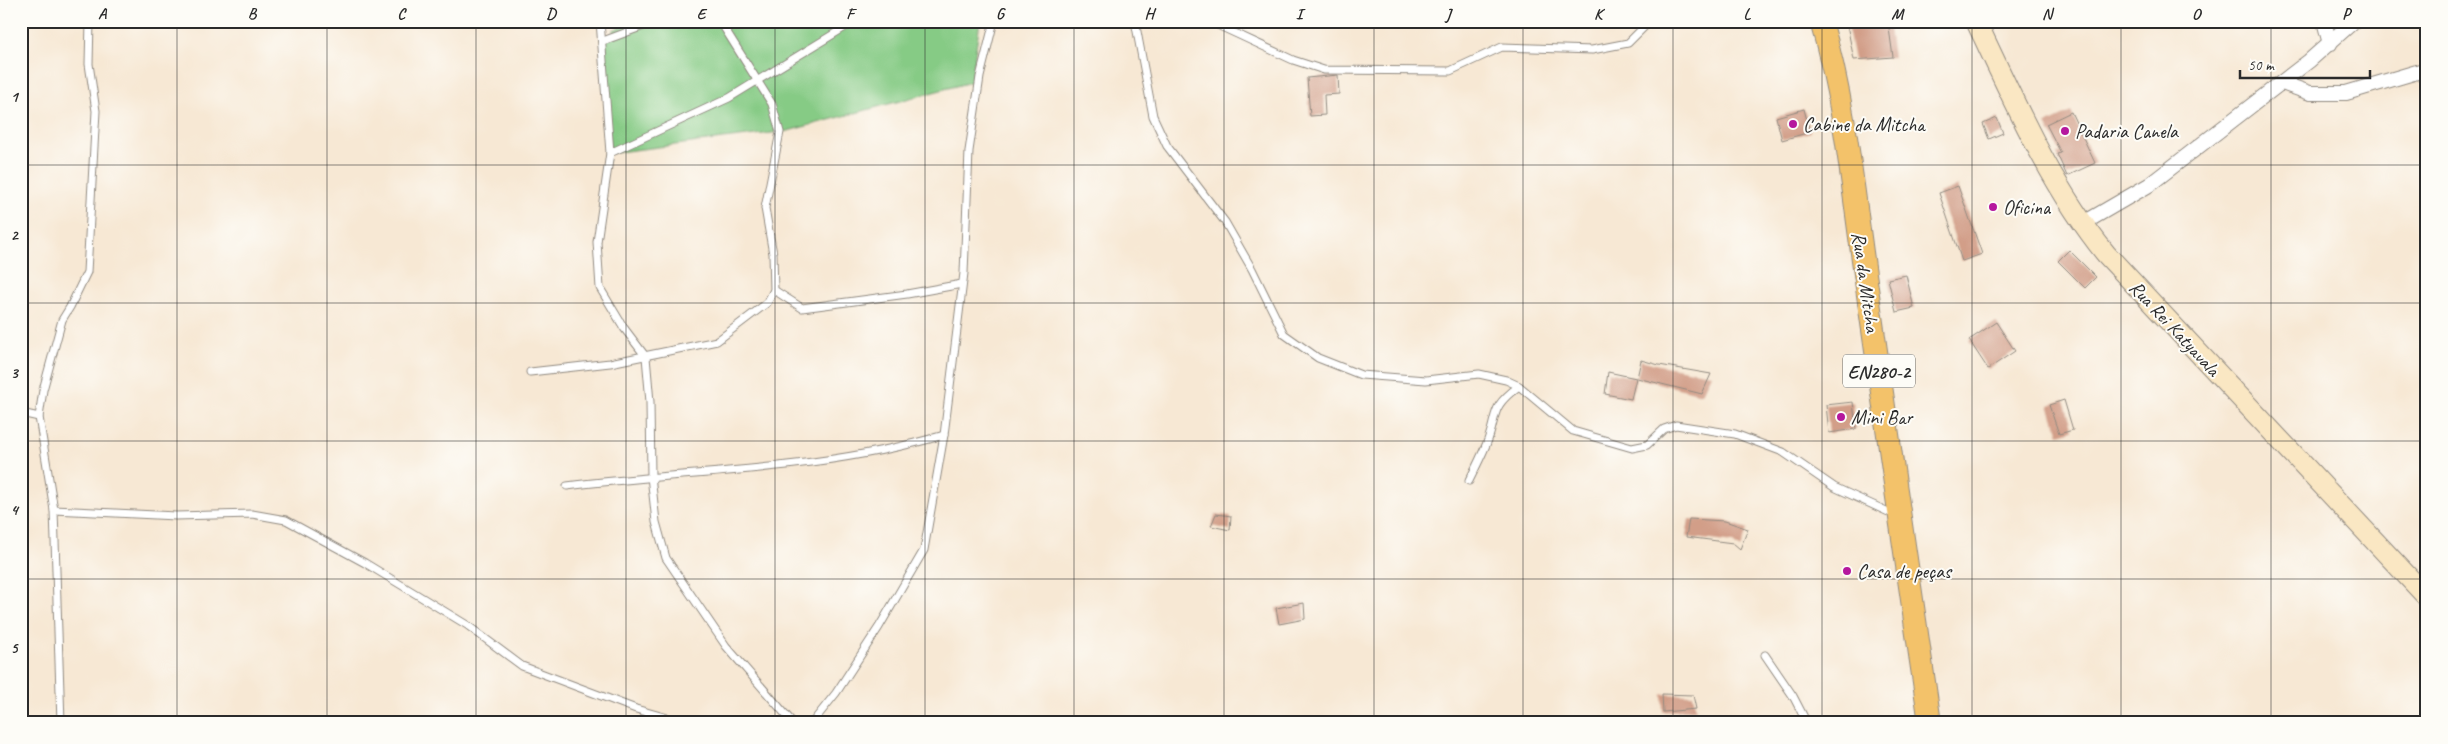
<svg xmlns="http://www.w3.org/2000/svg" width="2448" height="744" viewBox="0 0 2448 744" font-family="Caveat,sans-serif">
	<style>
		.green { fill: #86cb85; stroke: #587b58 }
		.building { fill: #d29e88 }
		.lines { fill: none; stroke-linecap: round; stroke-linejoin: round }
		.lane-casing { stroke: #918a80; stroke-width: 9 }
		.street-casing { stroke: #918a80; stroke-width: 16 }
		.secondary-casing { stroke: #918a80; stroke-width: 22 }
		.primary-casing { stroke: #918a80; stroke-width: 24 }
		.lane { stroke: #fff; stroke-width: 7 }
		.street { stroke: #fff; stroke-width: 14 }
		.secondary { stroke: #fae7c3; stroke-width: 20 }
		.primary { stroke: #f3c26a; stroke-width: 22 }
		.grid { fill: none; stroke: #2b2b2b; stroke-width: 1; stroke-opacity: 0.55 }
		.poi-dot { fill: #b5179e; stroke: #fdfcf7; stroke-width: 2 }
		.labels { text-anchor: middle; stroke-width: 4; stroke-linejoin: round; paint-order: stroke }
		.shield { fill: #fdfcf7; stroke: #6a6a68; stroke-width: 1 }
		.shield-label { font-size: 19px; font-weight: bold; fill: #2b2b2b }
		.poi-label { font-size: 20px; fill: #2b2b2b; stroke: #fdfcf7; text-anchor: start }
		.street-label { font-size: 20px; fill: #2b2b2b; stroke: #fdfcf7 }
		.neatline { fill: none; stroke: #2b2b2b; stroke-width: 2 }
		.grid-label { font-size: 16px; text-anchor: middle; font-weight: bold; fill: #2b2b2b }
	</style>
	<rect width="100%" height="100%" fill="#fdfcf7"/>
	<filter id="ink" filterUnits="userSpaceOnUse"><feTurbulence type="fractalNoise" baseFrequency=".02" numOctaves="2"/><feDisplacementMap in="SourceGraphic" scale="10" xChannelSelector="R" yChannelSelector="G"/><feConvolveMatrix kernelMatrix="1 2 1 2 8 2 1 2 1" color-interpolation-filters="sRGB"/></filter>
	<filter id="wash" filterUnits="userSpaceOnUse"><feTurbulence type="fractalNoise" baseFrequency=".0096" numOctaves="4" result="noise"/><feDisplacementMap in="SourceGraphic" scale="20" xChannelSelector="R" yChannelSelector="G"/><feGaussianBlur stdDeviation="1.12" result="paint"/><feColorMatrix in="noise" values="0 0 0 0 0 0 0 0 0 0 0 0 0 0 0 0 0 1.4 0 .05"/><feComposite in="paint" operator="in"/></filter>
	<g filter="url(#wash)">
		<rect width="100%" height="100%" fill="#f7e8d4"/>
		<path class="green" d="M635,21H980L971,82L788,131L610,153L603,41L615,37L613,30Z"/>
		<g id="blocks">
			<g class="building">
				<path d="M1872,21H1888L1893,57L1854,60L1847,25Z"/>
				<path d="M1338,75L1339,94L1324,95L1325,115L1310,116L1307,78Z"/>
				<path d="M1804,109L1810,132L1782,140L1776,117Z"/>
				<path d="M2071,112L2095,163L2067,176L2057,154L2061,153L2046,124Z"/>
				<path d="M1997,118L2003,133L1989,139L1983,124Z"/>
				<path d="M1958,186L1982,254L1962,261L1939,193Z"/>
				<path d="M2069,250L2096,277L2085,288L2058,261Z"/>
				<path d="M1906,275L1914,308L1896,312L1888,279Z"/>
				<path d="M1996,322L2015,351L1988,369L1969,340Z"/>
				<path d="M1641,360L1659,365L1711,374L1702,394L1637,378Z"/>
				<path d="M1608,372L1636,378L1631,399L1605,394Z"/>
				<path d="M2064,400L2073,430L2059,434L2049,405Z"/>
				<path d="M1853,402L1856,429L1829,433L1826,405Z"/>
				<path d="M1216,514L1231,516L1230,530L1211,526Z"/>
				<path d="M1689,519L1725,521L1748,529L1740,549L1733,543L1686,537Z"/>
				<path d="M1304,603L1305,619L1279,624L1276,608Z"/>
				<path d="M1662,694L1693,695L1696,709L1663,712Z"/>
			</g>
		</g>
	</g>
	<g filter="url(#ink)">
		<use href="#blocks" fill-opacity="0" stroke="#918a80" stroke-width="1"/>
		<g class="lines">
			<g class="lane-casing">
				<g id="lane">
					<path d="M600,21L610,153L597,242L600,288L624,328L646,357L650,402L651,476L656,522L666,558L726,646L793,723"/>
					<path d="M1135,21L1153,116L1167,146L1225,222L1252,269L1284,334L1318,358L1361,375L1426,380L1479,374L1506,380L1519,386L1573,431L1632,448L1647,445L1664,429L1676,425L1735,434L1783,452L1834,487L1895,515"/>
					<path d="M1209,21L1293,60L1324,70L1450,71L1502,47L1592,50L1628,43L1650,21"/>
					<path d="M603,41L657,21"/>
					<path d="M610,153L729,98L855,21"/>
					<path d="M774,290L802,308L907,294L962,284"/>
					<path d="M530,372L610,363L717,341L767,303L774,290L773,254L765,208L780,132L772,104L720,21"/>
					<path d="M21,413L39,417"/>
					<path d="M1469,481C1475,469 1481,457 1486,445C1499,414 1488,409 1519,386"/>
					<path d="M567,486C693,471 822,471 944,435"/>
					<path d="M54,510L176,516L252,514L286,520L365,563L467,625L522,666L636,709L685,723"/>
					<path d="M1765,655L1793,696L1807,723"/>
					<path d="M61,723L54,510L39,417L43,390L62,320L70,307L87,272L96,111L89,64L90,21"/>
					<path d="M812,723L836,693L879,627L924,550L944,435L964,273L969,151L980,77L994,21"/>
				</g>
			</g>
			<g class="street-casing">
				<g id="street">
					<path d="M2324,21L2330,44"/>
					<path d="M2282,83L2310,93H2346L2427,69"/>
					<path d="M2082,224L2149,185L2309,61L2354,21"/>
				</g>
			</g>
			<g class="secondary-casing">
				<path id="secondary" d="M1976,21C2014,101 2050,185 2106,254L2427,597"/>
			</g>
			<g class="primary-casing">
				<path id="primary" d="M1821,21C1845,103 1853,190 1865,274C1887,424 1907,573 1930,723"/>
			</g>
			<use href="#lane" class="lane"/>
			<use href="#street" class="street"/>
			<use href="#secondary" class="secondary"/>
			<use href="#primary" class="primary"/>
		</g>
	</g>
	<path class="grid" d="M177,21V723M327,21V723M476,21V723M626,21V723M775,21V723M925,21V723M1074,21V723M1224,21V723M1374,21V723M1523,21V723M1673,21V723M1822,21V723M1972,21V723M2121,21V723M2271,21V723M21,165H2427M21,303H2427M21,441H2427M21,579H2427"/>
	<g class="poi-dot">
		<circle cx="1793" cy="124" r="5"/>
		<circle cx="2065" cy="131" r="5"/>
		<circle cx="1993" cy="207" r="5"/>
		<circle cx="1841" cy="417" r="5"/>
		<circle cx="1847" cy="571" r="5"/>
	</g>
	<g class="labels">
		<rect class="shield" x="1843" y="354.5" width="72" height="33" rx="4"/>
		<g class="shield-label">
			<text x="1879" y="378">EN280-2</text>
		</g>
		<g class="poi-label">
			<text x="1803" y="131">Cabine da Mitcha</text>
			<text x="2075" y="138">Padaria Canela</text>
			<text x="2003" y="214">Oficina</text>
			<text x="1851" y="424">Mini Bar</text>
			<text x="1857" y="578">Casa de peças</text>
		</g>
		<g class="street-label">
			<text transform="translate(1866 282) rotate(82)" y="7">Rua da Mitcha</text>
			<text transform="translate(2175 328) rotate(47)" y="7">Rua Rei Katyavala</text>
		</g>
	</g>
	<rect width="2448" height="744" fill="none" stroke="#fdfcf7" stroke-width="55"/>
	<path d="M2240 70v8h130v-8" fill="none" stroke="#2b2b2b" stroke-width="2.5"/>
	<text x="2248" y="70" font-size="15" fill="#2b2b2b" stroke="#fdfcf7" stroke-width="4" paint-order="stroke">50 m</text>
	<rect x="28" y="28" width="2392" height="688" class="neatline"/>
	<g class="grid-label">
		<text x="102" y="19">A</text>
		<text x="252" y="19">B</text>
		<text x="401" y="19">C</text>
		<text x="551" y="19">D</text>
		<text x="701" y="19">E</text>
		<text x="850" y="19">F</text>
		<text x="1000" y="19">G</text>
		<text x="1149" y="19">H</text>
		<text x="1299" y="19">I</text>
		<text x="1448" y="19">J</text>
		<text x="1598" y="19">K</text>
		<text x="1747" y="19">L</text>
		<text x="1897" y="19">M</text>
		<text x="2047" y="19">N</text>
		<text x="2196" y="19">O</text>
		<text x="2346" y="19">P</text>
		<text x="14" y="102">1</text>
		<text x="14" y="240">2</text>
		<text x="14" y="378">3</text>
		<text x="14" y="515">4</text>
		<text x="14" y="653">5</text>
	</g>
</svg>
